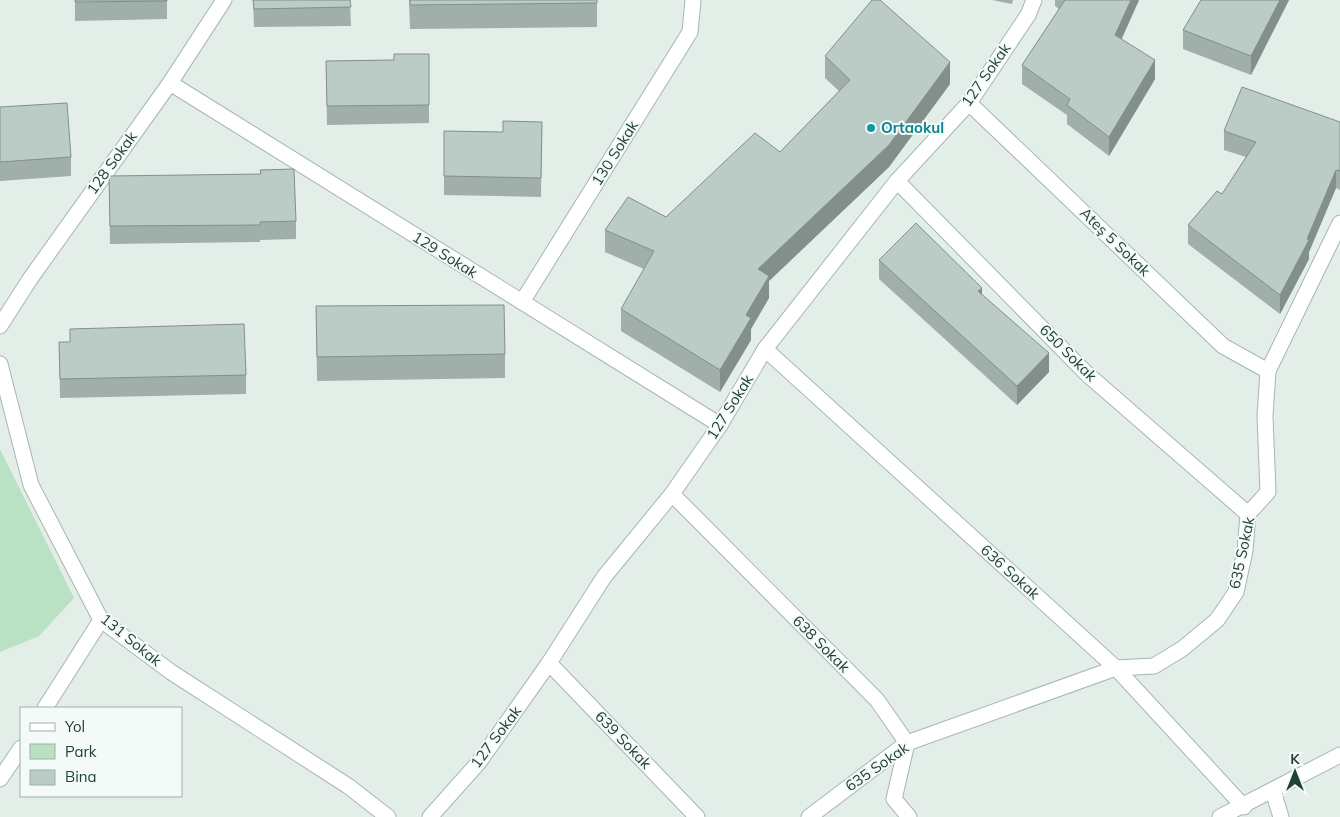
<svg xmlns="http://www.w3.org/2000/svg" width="1340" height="817" viewBox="0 0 1340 817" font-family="Mulish,sans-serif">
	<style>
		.green { fill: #bae1c4 }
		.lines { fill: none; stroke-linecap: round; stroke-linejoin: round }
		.minor-casing { stroke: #a5b7b0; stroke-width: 17 }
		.minor { stroke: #fff; stroke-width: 15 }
		.wall { fill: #a0afa9 }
		.shaded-wall { fill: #828f8a }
		.building { fill: #baccc5; stroke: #828f8a }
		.culture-dot { fill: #0f9aa8; stroke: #f4faf7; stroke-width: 2 }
		.labels { text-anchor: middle; stroke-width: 4; stroke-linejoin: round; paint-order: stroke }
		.street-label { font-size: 15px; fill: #204138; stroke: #f4faf7 }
		.culture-label { font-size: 15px; font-weight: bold; fill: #0d838f; stroke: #f4faf7; text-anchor: start }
	</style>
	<rect width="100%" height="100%" fill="#e3eee9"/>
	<path class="green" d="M0,449L74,598L39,636L0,652Z"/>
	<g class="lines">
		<g class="minor-casing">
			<g id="minor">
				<path d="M170,83L720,425"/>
				<path d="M969,103L1223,346L1268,371"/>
				<path d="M897,181L1087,374L1248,514"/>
				<path d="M522,302L690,32L693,0"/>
				<path d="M0,326L30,279L170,83L224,0"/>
				<path d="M765,349L1116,668L1244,807"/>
				<path d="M0,364L31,485L101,620L171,672L348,786L388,817"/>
				<path d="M672,494L877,700L907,743L894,799L909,817"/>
				<path d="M549,663L697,817"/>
				<path d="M45,708L101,620"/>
				<path d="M0,779L21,748"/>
				<path d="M1273,791L1281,817"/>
				<path d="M430,817L479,762L549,663L604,577L672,494L720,425L765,349L897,181L969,103L1028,15L1034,0"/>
				<path d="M809,817L907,743L1116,668L1154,666L1182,649L1217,620L1236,592L1245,551L1248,514L1268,492L1265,416L1268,371L1340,223"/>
				<path d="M1220,817L1340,755"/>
			</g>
		</g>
		<use href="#minor" class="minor"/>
	</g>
	<g class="wall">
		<path d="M75,0H167V19L75,21Z"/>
		<path d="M253,0H350L351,26L254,27Z"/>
		<path d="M409,0L597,3V27L410,29Z"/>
		<path d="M992,0H1013L1012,4Z"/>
		<path d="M1055,0H1139L1121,39L1155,79L1109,156L1067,124V115L1022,84V65L1059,9L1055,6Z"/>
		<path d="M1201,0H1289L1251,75L1183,49V30Z"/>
		<path d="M429,54V123L327,125L326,61L394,60Z"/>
		<path d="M825,56L950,84L889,167L769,281V298L751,329V340L720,392L621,331V309L644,269L605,252V230L666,217L780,152L839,91L825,78Z"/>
		<path d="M0,107L71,157V176L0,181Z"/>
		<path d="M542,122L541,197L444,195V131L503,132Z"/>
		<path d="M1340,122V190L1336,188L1309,252V259L1280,314L1188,244V225L1222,194L1246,157L1224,150V131Z"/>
		<path d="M109,176L296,221V239L260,240V242L110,244Z"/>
		<path d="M879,260L982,295L1049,372L1017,405L879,279Z"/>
		<path d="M316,306L505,354V378L317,381Z"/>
		<path d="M59,342L246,375V394L60,398Z"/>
	</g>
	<g class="shaded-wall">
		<path d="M1131,0H1139L1115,54V35Z"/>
		<path d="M1280,0H1289L1251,75V56Z"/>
		<path d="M1155,60V79L1109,156V137Z"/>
		<path d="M950,62V84L889,167L769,281V298L751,329V340L720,392V370L746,315L758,269Z"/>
		<path d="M1336,170V188L1309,252V259L1280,314V295L1307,239Z"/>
		<path d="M982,288V307L978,291Z"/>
		<path d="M1049,353V372L1017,405V386Z"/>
	</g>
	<g class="building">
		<path d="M75,0H167V1L75,2Z"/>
		<path d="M253,0H350L351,7L254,9Z"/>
		<path d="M410,0H597V3L410,5Z"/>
		<path d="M872,0H880L950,62L889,145L758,269L769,276L746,315L751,318L720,370L621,309L654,251L605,230L628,197L666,217L755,133L780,152L850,80L825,56Z"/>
		<path d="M1065,0H1131L1115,35L1155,60L1109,137L1067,105L1070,99L1022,65Z"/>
		<path d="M1201,0H1280L1251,56L1183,30Z"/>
		<path d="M394,54H429V105L327,106L326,61L394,60Z"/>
		<path d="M1242,87L1340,122V171L1336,170L1307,239L1309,240L1280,295L1188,225L1217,191L1222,194L1256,142L1224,131Z"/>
		<path d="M67,103L71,157L0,162V107Z"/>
		<path d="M503,121L542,122L541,178L444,176V131L503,132Z"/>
		<path d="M294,169L296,221L260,222V225L110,226L109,176L261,174L260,170Z"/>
		<path d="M916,223L982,288L978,291L1049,353L1017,386L879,260Z"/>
		<path d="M504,305L505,354L317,357L316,306Z"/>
		<path d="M244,324L246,375L60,379L59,342H70V329Z"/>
	</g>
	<circle class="culture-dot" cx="871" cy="128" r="5"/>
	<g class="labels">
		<g class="street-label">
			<text transform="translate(986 75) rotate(-55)" y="5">127 Sokak</text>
			<text transform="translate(615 153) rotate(-58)" y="5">130 Sokak</text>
			<text transform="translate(112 163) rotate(-54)" y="5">128 Sokak</text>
			<text transform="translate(1115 242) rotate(44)" y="5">Ateş 5 Sokak</text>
			<text transform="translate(445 255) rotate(32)" y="5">129 Sokak</text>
			<text transform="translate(1068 353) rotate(45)" y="5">650 Sokak</text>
			<text transform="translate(730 407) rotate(-58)" y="5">127 Sokak</text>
			<text transform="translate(1242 553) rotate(-78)" y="5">635 Sokak</text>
			<text transform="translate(1010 572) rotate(42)" y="5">636 Sokak</text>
			<text transform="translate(131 640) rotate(39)" y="5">131 Sokak</text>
			<text transform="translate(821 644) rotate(45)" y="5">638 Sokak</text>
			<text transform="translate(496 737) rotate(-53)" y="5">127 Sokak</text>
			<text transform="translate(623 740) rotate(46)" y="5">639 Sokak</text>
			<text transform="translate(877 767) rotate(-35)" y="5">635 Sokak</text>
		</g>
		<g class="culture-label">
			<text x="881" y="133">Ortaokul</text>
		</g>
	</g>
	<rect x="20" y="707" width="162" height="90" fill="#f4faf7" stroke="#9fb0ab"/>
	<rect x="30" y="723" width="25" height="8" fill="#ffffff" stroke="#9fb0ab"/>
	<text x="65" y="732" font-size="15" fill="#204138">Yol</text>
	<rect x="30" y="744" width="25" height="15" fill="#bae1c4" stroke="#9fb0ab"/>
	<text x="65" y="757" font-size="15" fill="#204138">Park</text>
	<rect x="30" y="770" width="25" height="15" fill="#baccc5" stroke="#9fb0ab"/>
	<text x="65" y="782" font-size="15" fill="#204138">Bina</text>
	<g transform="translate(1295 772)" stroke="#f4faf7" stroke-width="4" paint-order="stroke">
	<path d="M0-4L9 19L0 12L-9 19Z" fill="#204138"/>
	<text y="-8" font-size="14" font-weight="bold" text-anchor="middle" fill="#204138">K</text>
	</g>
</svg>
